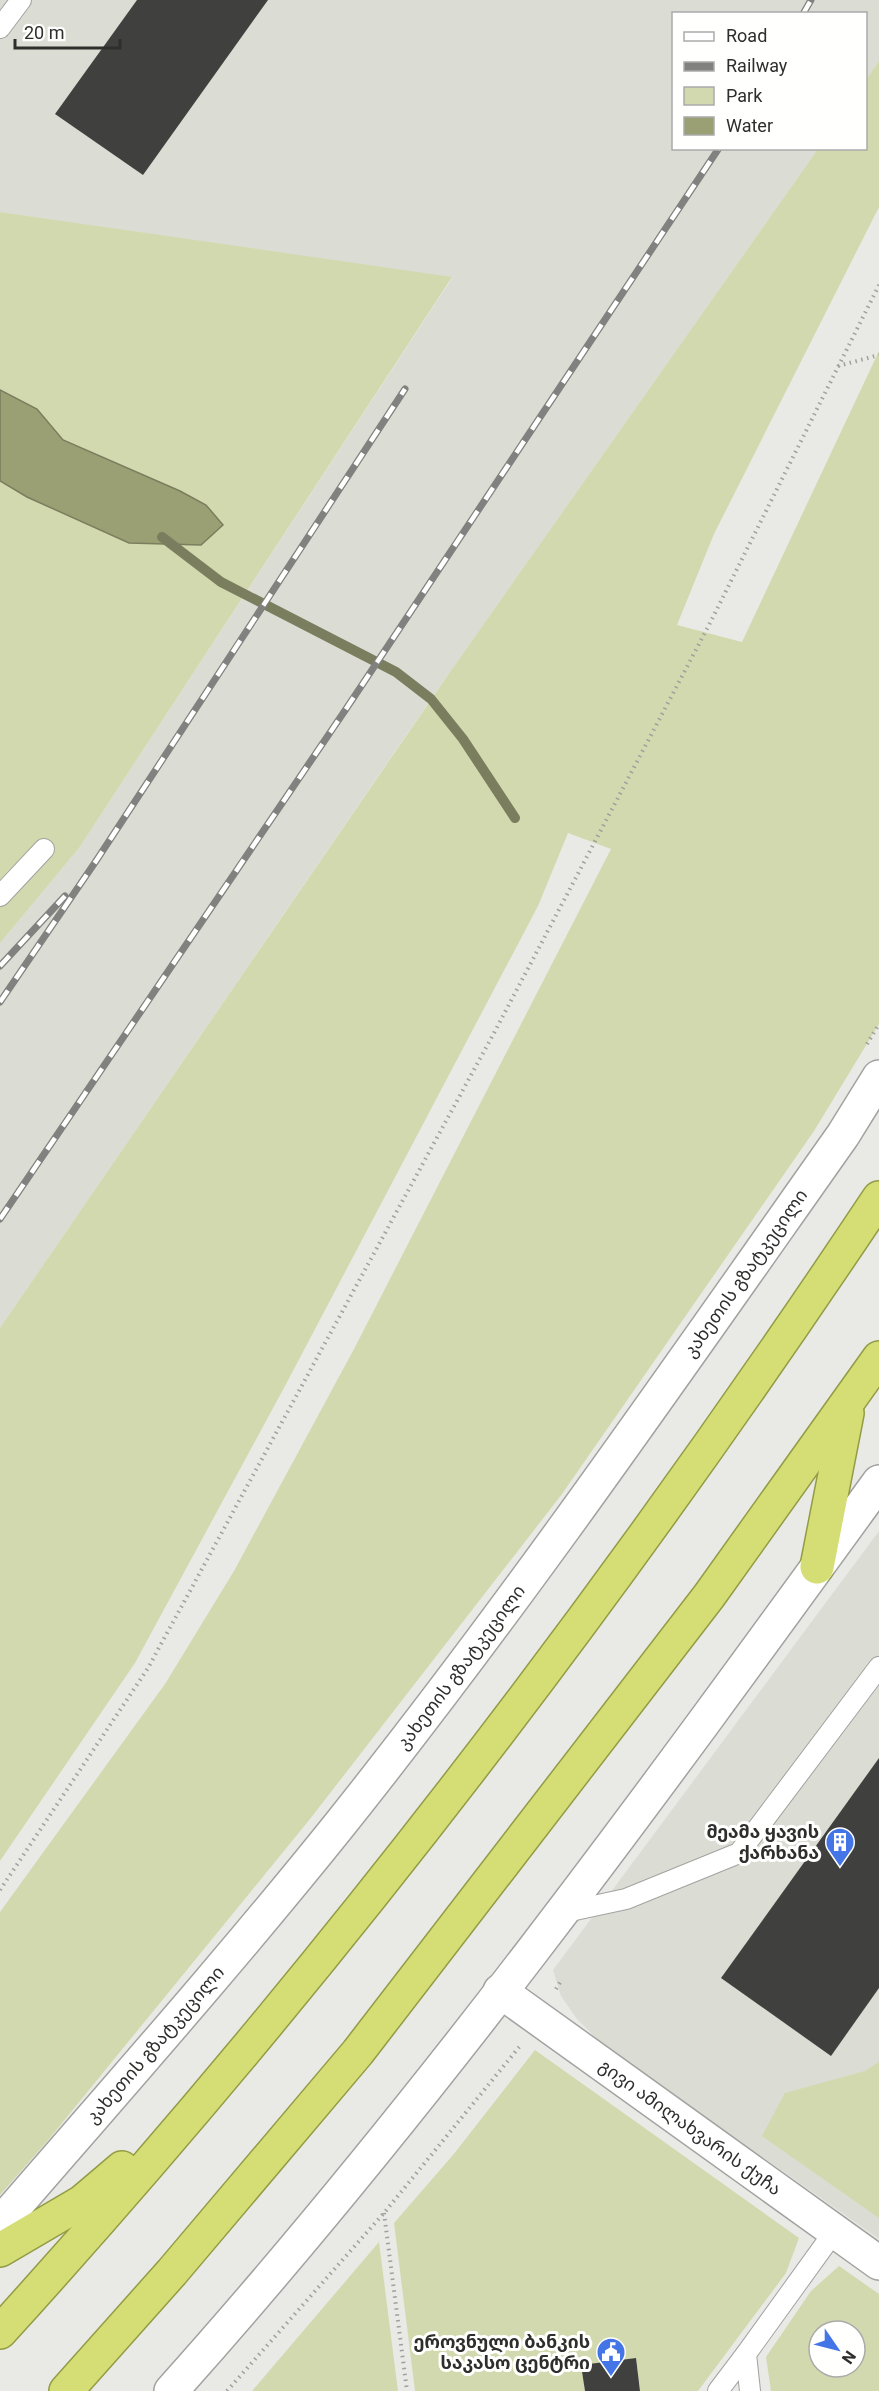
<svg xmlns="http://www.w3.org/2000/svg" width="879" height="2391" viewBox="0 0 879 2391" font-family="Roboto,'Noto Sans Georgian',sans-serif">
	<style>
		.built { fill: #dbdcd3 }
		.green { fill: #d3d9ae; fill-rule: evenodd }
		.water { fill: #9aa073; stroke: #7a7e5e; stroke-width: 1.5 }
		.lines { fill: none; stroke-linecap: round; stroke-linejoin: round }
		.stream { stroke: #7a7e5e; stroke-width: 10 }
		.building { fill: #40413e }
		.service-casing { stroke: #a2a3a0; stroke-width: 22 }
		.minor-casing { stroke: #a2a3a0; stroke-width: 36 }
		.tertiary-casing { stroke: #a2a3a0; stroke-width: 36 }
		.trunk-casing { stroke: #939b45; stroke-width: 36 }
		.path { stroke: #a0a09e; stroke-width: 4; stroke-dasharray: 1.5 4.5; stroke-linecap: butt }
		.service { stroke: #fff; stroke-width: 20 }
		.minor { stroke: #fff; stroke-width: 33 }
		.tertiary { stroke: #fff; stroke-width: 33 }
		.trunk { stroke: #d4de74; stroke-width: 33 }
		.rail-casing { stroke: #81817f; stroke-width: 7 }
		.rail { stroke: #fffffe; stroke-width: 4.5; stroke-dasharray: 14; stroke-linecap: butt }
		.labels { text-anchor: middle; stroke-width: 6; stroke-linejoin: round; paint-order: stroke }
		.street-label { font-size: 18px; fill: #2e2e2d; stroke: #fffffe }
		.poi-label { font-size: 18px; font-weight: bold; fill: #2e2e2d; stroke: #fffffe; text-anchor: end }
	</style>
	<rect width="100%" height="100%" fill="#e9eae6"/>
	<g class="built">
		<path d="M0,0H879V61L866,80V14H674V148L818,149L431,699L0,1328V943L79,848L452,278L0,212Z"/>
		<path d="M879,1531V2239L600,2042L577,2019L561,1996L553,1970Z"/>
	</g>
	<g class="green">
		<path d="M879,61V207L714,534L677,625L742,642L879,351V1024L814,1131L562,1494L310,1819L49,2139L0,2195V1912L165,1684L234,1571L354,1349L611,849L568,833L538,906L285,1386L135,1663L0,1861V1328L450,672L818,149L866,148V80Z"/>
		<path d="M0,212L452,277L79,848L0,943V481L27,497L129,543L180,491L62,440L37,409L0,390Z"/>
		<path d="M535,2050L799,2238L786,2273L698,2391H640L636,2358L582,2365L585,2391H415L394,2223L453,2155Z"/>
		<path d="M879,2062V2218L762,2136L785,2093L865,2071Z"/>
		<path d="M379,2242L398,2391H252Z"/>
		<path d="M839,2266L879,2294V2391H771L766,2357L811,2291ZM819,2331H855V2367H819Z"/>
	</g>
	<path class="water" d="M0,390L37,409L63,440L180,491L206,505L223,525L201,545L129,543L27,497L0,481Z"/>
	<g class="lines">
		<path class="stream" d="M162,537L221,582L396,672L431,699L463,739L515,818"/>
	</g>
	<g class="building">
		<path d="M137,0H268L143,175L55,114Z"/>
		<path d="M879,1758V1988L831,2056L721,1978Z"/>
		<path d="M636,2358L640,2391H585L581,2365Z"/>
	</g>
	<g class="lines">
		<g class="service-casing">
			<g id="service">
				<path d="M0,28L21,0"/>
				<path d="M0,896L44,849"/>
				<path d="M561,1913L626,1899L739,1853L879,1667"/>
				<path d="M718,2391L746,2354"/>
				<path d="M750,2391L746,2354L834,2232"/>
			</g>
		</g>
		<g class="minor-casing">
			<g id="minor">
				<path id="s1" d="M500,1991L879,2263"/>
			</g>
		</g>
		<g class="tertiary-casing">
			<g id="tertiary">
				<path id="s2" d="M0,2224C115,2091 232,1959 341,1823C518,1601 680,1366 843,1135L879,1077"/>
				<path d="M171,2391C427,2105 654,1792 879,1482"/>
			</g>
		</g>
		<g class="trunk-casing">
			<g id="trunk">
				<path d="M817,1567L847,1413"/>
				<path d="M0,2250L82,2202L122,2168"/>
				<path d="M0,2332C320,1980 615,1594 879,1198"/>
				<path d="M66,2391L172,2272L358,2052L709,1596L879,1358"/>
			</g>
		</g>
		<g class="path">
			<path d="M838,366L879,355"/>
			<path d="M867,1044L879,1024"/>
			<path d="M0,1890L148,1668L494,1033L709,625L879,285"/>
			<path d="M556,1989L562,1979"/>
			<path d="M384,2213L407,2391"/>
			<path d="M227,2391L384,2213L520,2046"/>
		</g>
		<use href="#service" class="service"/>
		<use href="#minor" class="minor"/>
		<use href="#tertiary" class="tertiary"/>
		<use href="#trunk" class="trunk"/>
		<g class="rail-casing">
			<g id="rail">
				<path d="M803,14L811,0"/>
				<path d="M0,966L65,896"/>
				<path d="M0,1002L96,861L405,389"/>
				<path d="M0,1219L346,709L719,148"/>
			</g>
		</g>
		<use href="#rail" class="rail"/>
	</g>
	<defs>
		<g id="building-pin" transform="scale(1.5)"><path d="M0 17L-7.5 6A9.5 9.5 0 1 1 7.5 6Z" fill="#4475e6" stroke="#fffffe"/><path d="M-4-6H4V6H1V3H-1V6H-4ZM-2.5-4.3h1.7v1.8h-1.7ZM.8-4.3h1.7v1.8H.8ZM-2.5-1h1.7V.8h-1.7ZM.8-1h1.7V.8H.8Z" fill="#fff"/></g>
		<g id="civic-pin" transform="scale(1.5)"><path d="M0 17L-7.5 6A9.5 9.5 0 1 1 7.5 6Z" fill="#4475e6" stroke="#fffffe"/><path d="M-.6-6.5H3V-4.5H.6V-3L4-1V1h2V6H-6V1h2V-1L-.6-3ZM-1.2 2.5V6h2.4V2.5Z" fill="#fff"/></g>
	</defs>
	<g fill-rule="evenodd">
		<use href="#building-pin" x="840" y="1842"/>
		<use href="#civic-pin" x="611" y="2352"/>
	</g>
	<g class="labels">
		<g class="street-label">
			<text dy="6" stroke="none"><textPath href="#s2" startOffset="1209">კახეთის გზატკეცილი</textPath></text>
			<text dy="6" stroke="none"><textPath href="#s2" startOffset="723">კახეთის გზატკეცილი</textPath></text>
			<text dy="6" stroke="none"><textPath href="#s2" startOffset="237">კახეთის გზატკეცილი</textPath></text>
			<text dy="6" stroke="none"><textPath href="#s1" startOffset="234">გივი ამილახვარის ქუჩა</textPath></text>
		</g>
		<g class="poi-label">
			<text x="819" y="1838">მეამა ყავის<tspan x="819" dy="21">ქარხანა</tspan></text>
			<text x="590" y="2348">ეროვნული ბანკის<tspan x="590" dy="21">საკასო ცენტრი</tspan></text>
		</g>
	</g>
	<rect x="672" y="12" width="195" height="138" fill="#fffffe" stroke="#ababaa" stroke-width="1.5"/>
	<rect x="684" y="32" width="30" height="9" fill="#ffffff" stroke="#ababaa" stroke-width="1.5"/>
	<text x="726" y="42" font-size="18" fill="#2e2e2d">Road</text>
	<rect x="684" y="62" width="30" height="9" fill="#81817f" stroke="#ababaa" stroke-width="1.5"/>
	<text x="726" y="72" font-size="18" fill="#2e2e2d">Railway</text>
	<rect x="684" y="87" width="30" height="18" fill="#d3d9ae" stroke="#ababaa" stroke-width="1.5"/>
	<text x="726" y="102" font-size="18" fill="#2e2e2d">Park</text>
	<rect x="684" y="117" width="30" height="18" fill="#9aa073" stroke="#ababaa" stroke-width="1.5"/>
	<text x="726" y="132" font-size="18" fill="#2e2e2d">Water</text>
	<g transform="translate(837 2349) rotate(125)"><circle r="28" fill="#fffffe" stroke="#ababaa" stroke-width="1.5"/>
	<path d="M0-4.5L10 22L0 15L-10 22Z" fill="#4475e6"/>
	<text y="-9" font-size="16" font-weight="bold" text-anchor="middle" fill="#2e2e2d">N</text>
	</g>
	<path d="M15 39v9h105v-9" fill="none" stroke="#2e2e2d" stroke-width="3"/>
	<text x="24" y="39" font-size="18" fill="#2e2e2d" stroke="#fffffe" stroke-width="4.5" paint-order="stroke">20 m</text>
</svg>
